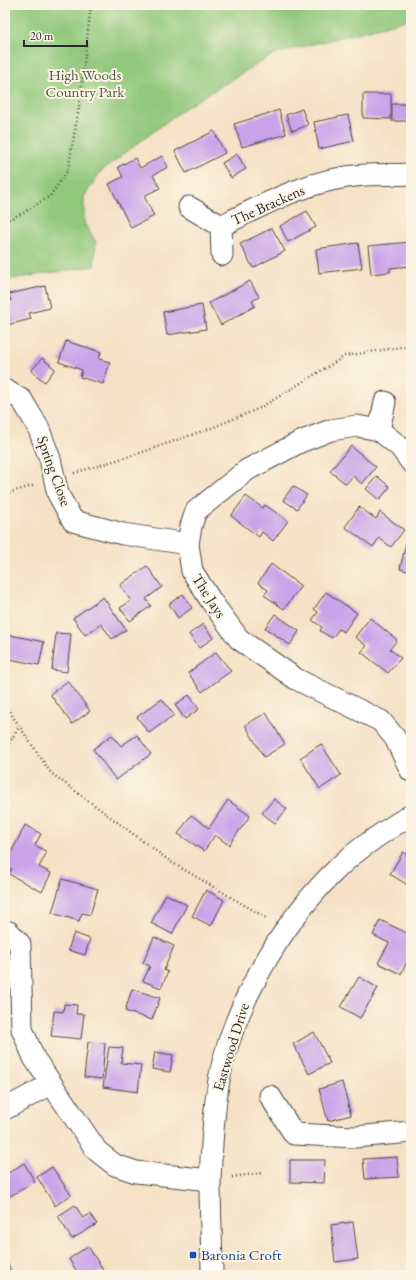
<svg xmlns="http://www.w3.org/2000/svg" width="416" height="1280" viewBox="0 0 416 1280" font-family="'EB Garamond',serif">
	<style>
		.park { fill: #91c87b; stroke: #5e7a53 }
		.building { fill: #c9a3e9 }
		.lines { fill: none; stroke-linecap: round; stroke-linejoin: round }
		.minor-casing { stroke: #494642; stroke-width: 23 }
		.path { stroke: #494642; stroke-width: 2.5; stroke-dasharray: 1 3; stroke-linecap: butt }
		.minor { stroke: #fff; stroke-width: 21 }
		.transit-dot { fill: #1a4fb4; stroke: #fcf5e5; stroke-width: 1.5 }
		.labels { text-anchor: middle; stroke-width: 4; stroke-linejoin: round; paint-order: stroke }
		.park-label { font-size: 15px; fill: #4a5a43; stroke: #fcf5e5 }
		.street-label { font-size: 15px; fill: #2b2b2b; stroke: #fcf5e5 }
		.transit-label { font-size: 15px; fill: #164399; stroke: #fcf5e5; text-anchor: start }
	</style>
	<rect width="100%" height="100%" fill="#fcf5e5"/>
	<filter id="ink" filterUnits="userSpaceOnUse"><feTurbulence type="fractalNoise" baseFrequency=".025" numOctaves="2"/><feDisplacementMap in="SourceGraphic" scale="8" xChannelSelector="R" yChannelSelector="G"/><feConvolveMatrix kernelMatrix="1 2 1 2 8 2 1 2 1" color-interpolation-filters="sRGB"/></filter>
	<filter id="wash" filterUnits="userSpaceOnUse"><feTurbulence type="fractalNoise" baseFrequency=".012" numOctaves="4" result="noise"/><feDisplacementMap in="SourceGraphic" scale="16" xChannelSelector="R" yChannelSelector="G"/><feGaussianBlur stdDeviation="0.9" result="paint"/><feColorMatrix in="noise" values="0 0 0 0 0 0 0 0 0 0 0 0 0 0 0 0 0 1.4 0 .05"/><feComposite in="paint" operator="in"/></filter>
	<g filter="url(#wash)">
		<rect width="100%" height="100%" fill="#f5e1c5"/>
		<path class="park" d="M5,5H411V19L274,54L186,107L100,172L84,197V223L96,242L94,266L5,280Z"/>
		<g id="blocks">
			<g class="building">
				<path d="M363,94H391V119L363,118Z"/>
				<rect x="392" y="104" width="17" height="17"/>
				<path d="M302,109L308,125L292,131L286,115Z"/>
				<path d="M279,110L286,134L242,147L234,124Z"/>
				<path d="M348,115L354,141L319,149L314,122Z"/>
				<path d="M214,131L225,153L186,173L175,151Z"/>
				<path d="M237,154L246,169L231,178L222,163Z"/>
				<path d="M162,156L168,167L153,175L160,188L144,196L154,216L131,228L109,184L123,177L118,167L135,158L140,168Z"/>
				<path d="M307,211L316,227L288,242L280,226Z"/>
				<path d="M272,228L285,251L253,268L240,244Z"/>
				<path d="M411,242V266L390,268V272L371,274L368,246Z"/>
				<path d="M358,243L362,268L319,273L316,249Z"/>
				<path d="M250,281L259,297L252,301L255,306L221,325L209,303Z"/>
				<path d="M45,286L50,308L29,313L31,319L7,325L5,303L11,301L9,294Z"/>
				<path d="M202,305L206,329L167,335L163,312Z"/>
				<path d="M66,341L101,352L99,359L110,362L103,384L80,377L82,370L59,362Z"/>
				<path d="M42,358L55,369L45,382L31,371Z"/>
				<path d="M351,446L376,467L362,484L353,476L346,484L330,471Z"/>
				<path d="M377,476L390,487L379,500L366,489Z"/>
				<path d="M293,486L307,495L297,509L283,500Z"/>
				<path d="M246,496L263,508L265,505L288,521L273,541L262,532L259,537L231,516Z"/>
				<path d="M359,507L376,519L380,512L404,530L391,547L379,538L373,547L345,527Z"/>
				<path d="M409,530L411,531V572L400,569Z"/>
				<path d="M271,564L301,586L284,609L264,595L268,590L258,583Z"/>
				<path d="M147,566L162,587L146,599L151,606L130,621L120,608L131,601L120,585Z"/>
				<path d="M326,592L357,613L344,632L339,629L332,638L320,631L322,627L312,620L318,612L314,609Z"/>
				<path d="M183,594L192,608L178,618L169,604Z"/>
				<path d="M103,597L126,630L112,639L101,624L85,635L73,618Z"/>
				<path d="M275,614L299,631L290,645L265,628Z"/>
				<path d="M370,618L397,640L390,649L401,658L388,673L361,652L367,646L355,637Z"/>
				<path d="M203,624L213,638L199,648L189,634Z"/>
				<path d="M56,633L71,634L67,672L52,670Z"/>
				<path d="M10,635L44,642L39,665L5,658Z"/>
				<path d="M216,652L231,671L202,692L188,673Z"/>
				<path d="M68,681L90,711L72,724L50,694Z"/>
				<path d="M189,695L199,709L185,719L175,705Z"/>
				<path d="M162,699L174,715L149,733L137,717Z"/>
				<path d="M266,713L285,744L264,757L245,725Z"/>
				<path d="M112,735L121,746L137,735L151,754L116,780L93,749Z"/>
				<path d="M321,744L341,775L320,789L300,758Z"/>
				<path d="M274,799L287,809L275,823L262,813Z"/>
				<path d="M228,800L250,816L229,845L215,835L204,851L178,834L191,815L209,828Z"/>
				<path d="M25,825L41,834L35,845L47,852L39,867L51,873L42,892L9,874L12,869L5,865Z"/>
				<path d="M403,852L411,857V887L390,874Z"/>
				<path d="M62,879L98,889L90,915L82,913L79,921L52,913Z"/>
				<path d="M206,890L224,900L211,926L192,916Z"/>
				<path d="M166,894L187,905L172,934L151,923Z"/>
				<path d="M380,920L411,935V953L401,974L378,963L389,943L373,935Z"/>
				<path d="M74,933L90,939L85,955L68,950Z"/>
				<path d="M154,937L174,946L164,970L168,972L161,988L143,981L150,966L143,963Z"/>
				<path d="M359,977L378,988L360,1018L341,1007Z"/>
				<path d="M132,989L160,998L152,1020L125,1011Z"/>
				<path d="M64,1004L77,1005L76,1014H84L81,1039L51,1036L54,1011L63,1012Z"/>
				<path d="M314,1032L330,1063L309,1074L293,1044Z"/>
				<path d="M88,1042L105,1043L102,1079L84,1077Z"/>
				<path d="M109,1047L123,1048L121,1063L141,1065L138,1092L103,1087Z"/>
				<path d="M155,1052L173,1055L170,1072L152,1069Z"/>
				<path d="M342,1082L351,1115L328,1121L319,1089Z"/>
				<path d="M411,1082V1094L407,1084Z"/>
				<path d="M397,1157L399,1177L365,1179L363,1159Z"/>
				<path d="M290,1160H325L324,1183L290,1182Z"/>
				<path d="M24,1163L35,1182L5,1199V1175Z"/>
				<path d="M52,1167L71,1195L55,1206L37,1177Z"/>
				<path d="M75,1205L83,1218L90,1214L97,1224L72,1239L58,1216Z"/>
				<path d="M353,1222L358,1259L335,1262L331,1225Z"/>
				<path d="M88,1246L103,1270L94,1275H79L69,1259Z"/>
				<path d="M5,1256L12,1274L9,1275H5Z"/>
			</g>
		</g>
	</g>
	<g filter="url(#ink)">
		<use href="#blocks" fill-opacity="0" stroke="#494642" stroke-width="1"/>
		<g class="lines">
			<g class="minor-casing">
				<g id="minor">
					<path d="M189,207L221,226L222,255"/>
					<path d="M221,226C266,203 312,178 365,175C380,174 396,175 411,174"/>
					<path d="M5,390L22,400L38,427L50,459L58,494L73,521L123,534L188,544"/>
					<path d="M379,430L385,402"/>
					<path d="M411,462L400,447L379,430L357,426L331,430L300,442L247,470L196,511L191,526L188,544L192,571L211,601L239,639L296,679L381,721L395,738L411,771"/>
					<path d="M5,931L9,932L20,944L22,1029L34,1058L97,1151L115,1165L136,1172L210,1180"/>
					<path d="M270,1096L294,1134L355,1137L411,1132"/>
					<path d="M5,1109L51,1084"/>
					<path d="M212,1275C212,1244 210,1212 210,1181C211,1154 213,1126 216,1100C225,1017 280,923 340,866C361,846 386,830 411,815"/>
				</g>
			</g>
			<g class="path">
				<path d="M5,221L23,213L50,196L68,170L79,107L91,5"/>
				<path d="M74,473L143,452L214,427L260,408L345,356L401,347H411"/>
				<path d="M5,494L35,485"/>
				<path d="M5,705L51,773L171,862L268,919"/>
				<path d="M5,750L19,727"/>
				<path d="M232,1177L261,1173"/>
			</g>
			<use href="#minor" class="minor"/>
		</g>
	</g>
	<rect class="transit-dot" x="189" y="1251" width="8" height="8" rx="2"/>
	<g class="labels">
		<g class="park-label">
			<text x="85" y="80">High Woods<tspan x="85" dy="17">Country Park</tspan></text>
		</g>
		<g class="street-label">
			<text transform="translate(268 205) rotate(-24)" y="5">The Brackens</text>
			<text transform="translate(54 471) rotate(70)" y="5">Spring Close</text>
			<text transform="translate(209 596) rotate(57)" y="5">The Jays</text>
			<text transform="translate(231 1047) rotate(-73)" y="5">Eastwood Drive</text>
		</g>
		<g class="transit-label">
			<text x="201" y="1260">Baronia Croft</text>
		</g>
	</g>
	<rect width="416" height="1280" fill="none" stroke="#fcf5e5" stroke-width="20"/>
	<path d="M24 40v6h63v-6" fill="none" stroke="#2b2b2b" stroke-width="2"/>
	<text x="30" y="40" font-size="12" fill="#2b2b2b" stroke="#fcf5e5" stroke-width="3" paint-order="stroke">20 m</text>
</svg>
